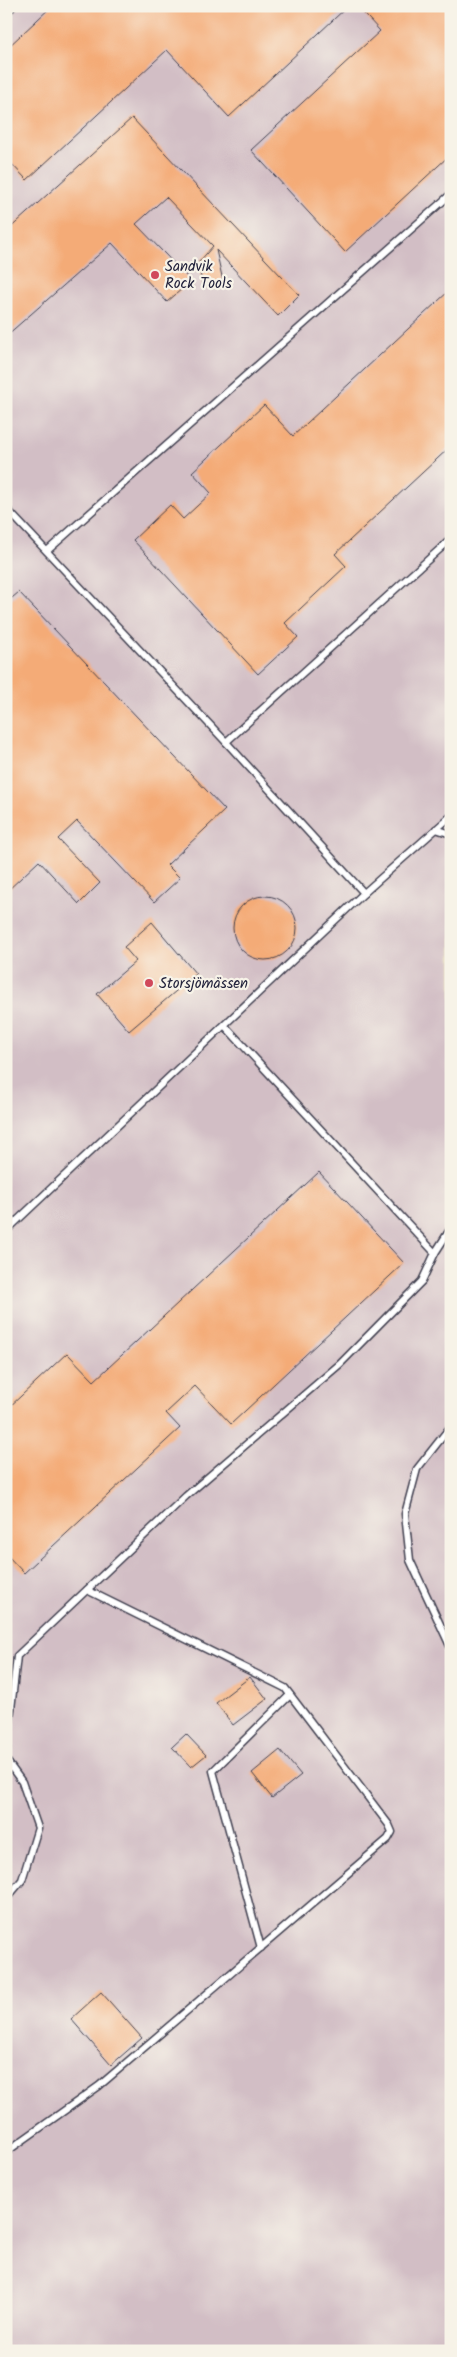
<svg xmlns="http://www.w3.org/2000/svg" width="457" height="2357" viewBox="0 0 457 2357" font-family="Kalam,sans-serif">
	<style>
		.industrial { fill: #d2bec5 }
		.building { fill: #f4ab77 }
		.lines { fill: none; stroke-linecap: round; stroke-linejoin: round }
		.service-casing { stroke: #403f4f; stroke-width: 9 }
		.service { stroke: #fff; stroke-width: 6 }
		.poi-dot { fill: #d1495b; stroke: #f7f3e8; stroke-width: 2 }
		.labels { text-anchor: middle; stroke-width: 4.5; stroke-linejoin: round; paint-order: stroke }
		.poi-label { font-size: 15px; fill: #22223b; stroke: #f7f3e8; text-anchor: start }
	</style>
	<rect width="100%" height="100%" fill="#f7f3e8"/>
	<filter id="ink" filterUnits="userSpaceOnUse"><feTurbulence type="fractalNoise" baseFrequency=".02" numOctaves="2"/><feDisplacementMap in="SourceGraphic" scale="10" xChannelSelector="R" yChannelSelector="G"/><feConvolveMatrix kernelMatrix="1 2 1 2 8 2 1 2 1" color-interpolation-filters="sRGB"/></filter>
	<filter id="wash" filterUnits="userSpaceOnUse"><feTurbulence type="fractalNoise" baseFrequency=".0096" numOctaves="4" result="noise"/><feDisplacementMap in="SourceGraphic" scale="20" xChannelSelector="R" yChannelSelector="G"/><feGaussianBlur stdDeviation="1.12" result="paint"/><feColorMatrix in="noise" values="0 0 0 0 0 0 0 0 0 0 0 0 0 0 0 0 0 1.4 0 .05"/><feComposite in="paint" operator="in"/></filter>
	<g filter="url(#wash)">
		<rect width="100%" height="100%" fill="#eae1bf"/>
		<rect class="industrial" x="6" y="6" width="445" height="2345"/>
		<g id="blocks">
			<g class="building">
				<path d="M52,6H348L229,117L167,50L27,180L6,158V49Z"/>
				<path d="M357,6H451V154L345,252L251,150L380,31Z"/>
				<path d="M132,118L299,295L278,316L216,250L223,281L202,285L199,262L213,246L166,197L136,224L191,281L167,302L112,243L6,336V232Z"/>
				<path d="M451,289V446L335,554L346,566L285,623L298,637L258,674L133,540L170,505L183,519L211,493L192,472L264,405L293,436Z"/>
				<path d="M19,592L225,810L167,865L180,878L154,902L77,821L58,839L100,883L79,904L39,861L6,892V603Z"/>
				<circle cx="265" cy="928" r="32"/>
				<path d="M152,922L196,974L129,1031L97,994L136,961L124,947Z"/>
				<path d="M319,1172L404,1263L231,1424L195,1386L166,1413L180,1428L24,1573L6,1554V1410L67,1353L94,1381Z"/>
				<path d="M250,1677L267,1699L233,1725L216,1703Z"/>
				<path d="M186,1734L206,1755L191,1767L172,1747Z"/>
				<path d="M280,1750L301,1775L272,1798L252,1773Z"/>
				<path d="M101,1992L142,2038L111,2065L71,2019Z"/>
			</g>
		</g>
	</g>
	<g filter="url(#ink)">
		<use href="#blocks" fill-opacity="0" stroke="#403f4f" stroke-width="1"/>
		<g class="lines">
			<g class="service-casing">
				<g id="service">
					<path d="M6,13L13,6"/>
					<path d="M6,508L226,742L364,893"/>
					<path d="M47,551L451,194"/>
					<path d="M226,742L451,539"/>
					<path d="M436,829L451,834"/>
					<path d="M6,1231L364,893L451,816"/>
					<path d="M435,1253L451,1228"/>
					<path d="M451,1426L417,1469L405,1514L410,1560L451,1648"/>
					<path d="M6,1754L17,1656L186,1496L340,1364L422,1281L435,1253L225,1026"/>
					<path d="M6,1760L22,1782L38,1828L22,1880L6,1899"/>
					<path d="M261,1948L213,1771L290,1695"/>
					<path d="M6,2152L99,2086L388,1839L392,1832L389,1825L285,1688L87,1590"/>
				</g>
			</g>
			<use href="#service" class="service"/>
		</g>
	</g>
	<g class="poi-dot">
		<circle cx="155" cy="275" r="5"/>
		<circle cx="149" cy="983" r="5"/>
	</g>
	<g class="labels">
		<g class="poi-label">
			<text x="165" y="271">Sandvik<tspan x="165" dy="17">Rock Tools</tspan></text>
			<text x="159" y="988">Storsjömässen</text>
		</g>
	</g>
	<rect width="457" height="2357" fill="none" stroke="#f7f3e8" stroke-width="25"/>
</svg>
